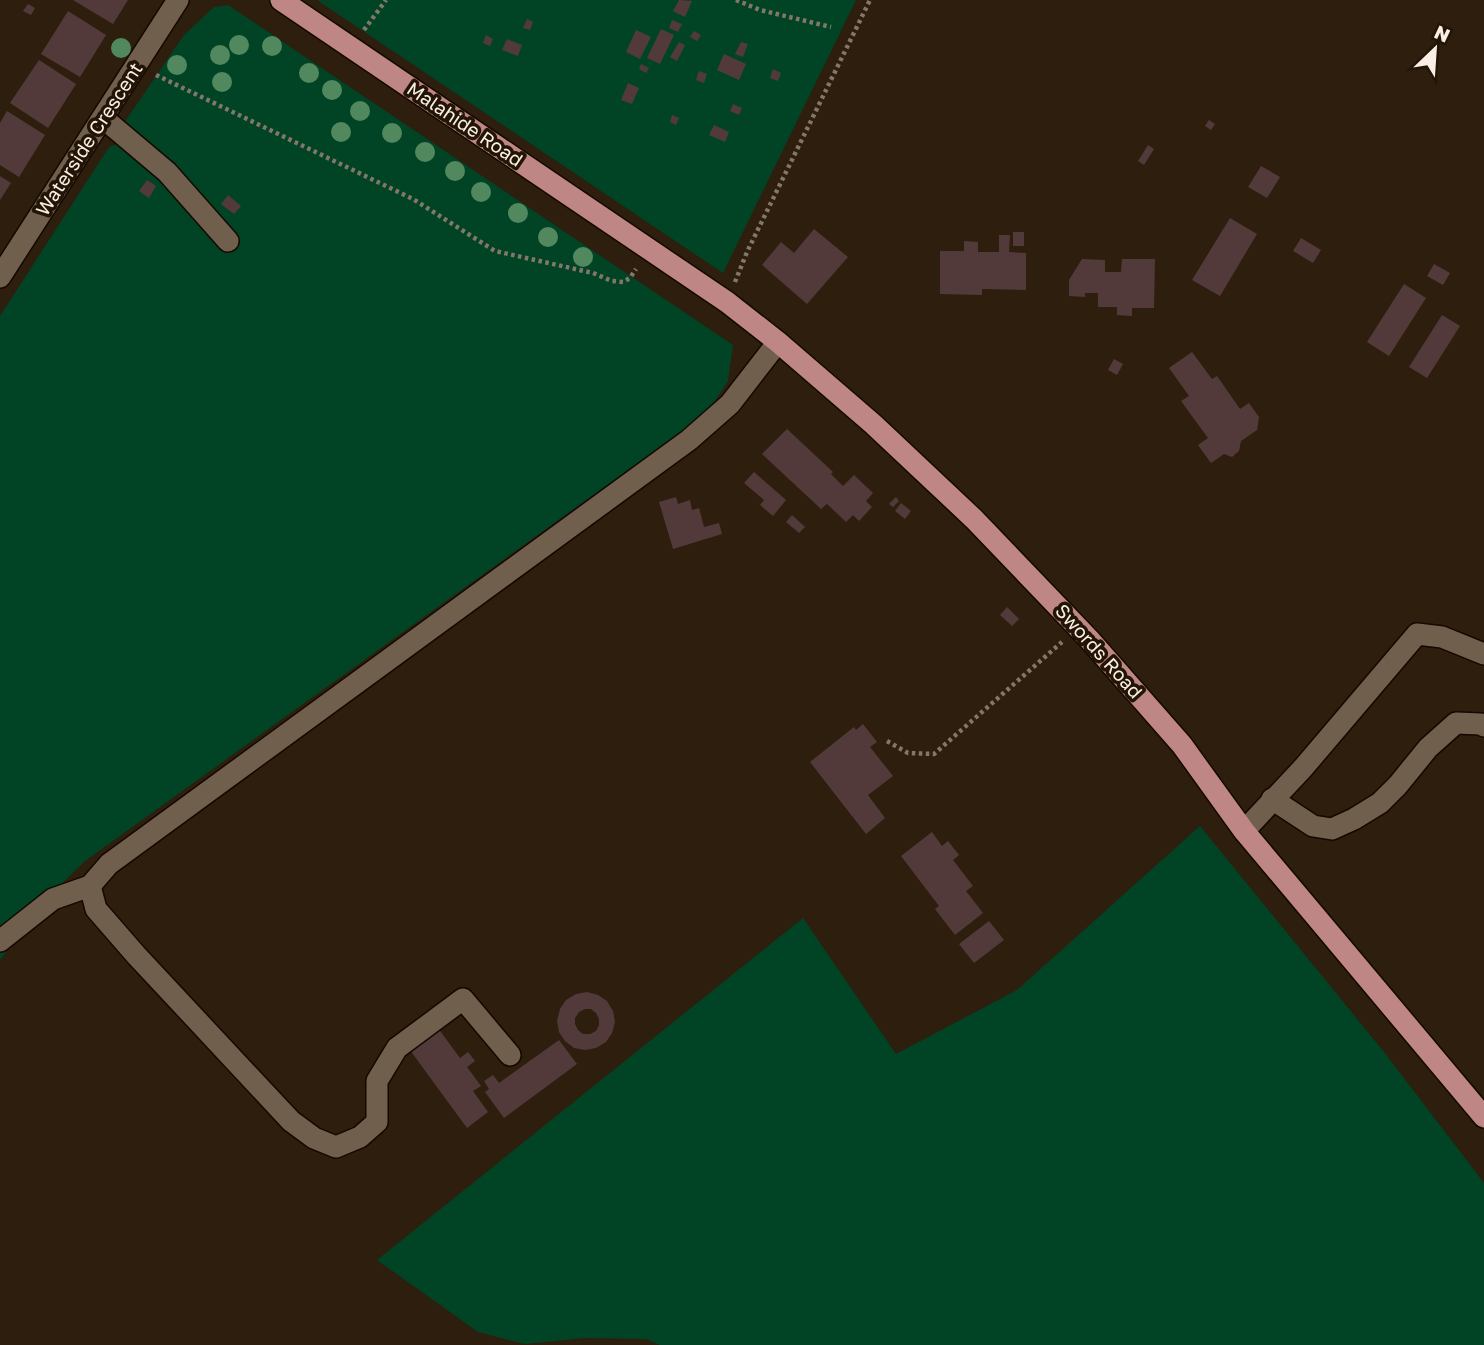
<svg xmlns="http://www.w3.org/2000/svg" width="1484" height="1345" viewBox="0 0 1484 1345" font-family="'Golos Text',sans-serif">
	<style>
		.green { fill: #004425 }
		.building { fill: #533a3a; fill-rule: evenodd }
		.lines { fill: none; stroke-linecap: round; stroke-linejoin: round }
		.minor-casing { stroke: #150800; stroke-width: 24 }
		.major-casing { stroke: #150800; stroke-width: 24 }
		.path { stroke: #847769; stroke-width: 4.5; stroke-dasharray: 3.5 3.5; stroke-linecap: butt }
		.minor { stroke: #715f4e; stroke-width: 21 }
		.major { stroke: #be8785; stroke-width: 21 }
		.tree { fill: #52885e }
		.labels { text-anchor: middle; stroke-width: 7; stroke-linejoin: round; paint-order: stroke }
		.street-label { font-size: 19px; fill: #faefe5; stroke: #231506 }
	</style>
	<rect width="100%" height="100%" fill="#2d1e0e"/>
	<g class="green">
		<path d="M317,0H856L723,273Z"/>
		<path d="M228,5L733,345L728,381L707,413L85,861L43,902L0,960V316L109,147L115,145L127,129L124,123L184,35L214,7Z"/>
		<path d="M1200,826L1384,1052L1484,1183V1345H660L646,1339L585,1338L525,1344L478,1332L377,1260L803,918L896,1054L1017,990Z"/>
	</g>
	<g class="building">
		<path d="M73,0H128L113,24Z"/>
		<path d="M679,0L692,1L685,17L673,11Z"/>
		<path d="M28,4L35,8L31,15L23,11Z"/>
		<path d="M68,11L106,35L80,77L41,54Z"/>
		<path d="M527,19L533,22L530,30L523,28Z"/>
		<path d="M672,20L682,24L678,32L669,28Z"/>
		<path d="M661,29L674,35L660,64L647,58Z"/>
		<path d="M636,30L651,37L640,59L626,52Z"/>
		<path d="M694,31L701,35L697,41L690,37Z"/>
		<path d="M486,35L493,39L490,46L483,43Z"/>
		<path d="M507,39L522,45L518,56L502,50Z"/>
		<path d="M679,42L685,45L677,61L670,57Z"/>
		<path d="M741,42L748,44L743,57L735,54Z"/>
		<path d="M724,54L746,64L739,80L717,70Z"/>
		<path d="M39,60L76,84L48,128L10,103Z"/>
		<path d="M641,64L649,68L646,73L639,69Z"/>
		<path d="M773,69L781,73L778,81L770,78Z"/>
		<path d="M699,71L707,74L704,83L696,80Z"/>
		<path d="M628,83L639,88L632,104L621,100Z"/>
		<path d="M733,104L742,108L739,115L730,111Z"/>
		<path d="M7,111L45,135L19,177L0,165V123Z"/>
		<path d="M672,115L679,118L676,125L670,122Z"/>
		<path d="M1209,120L1215,124L1211,130L1205,126Z"/>
		<path d="M714,125L729,132L725,142L709,135Z"/>
		<path d="M1148,145L1154,149L1144,165L1138,161Z"/>
		<path d="M1261,166L1280,177L1267,198L1248,187Z"/>
		<path d="M0,176L11,183L0,200Z"/>
		<path d="M147,180L156,186L149,198L139,191Z"/>
		<path d="M228,195L241,206L234,214L221,204Z"/>
		<path d="M1230,218L1257,234L1220,296L1192,280Z"/>
		<path d="M814,229L848,257L807,304L762,265L781,242L794,253Z"/>
		<rect x="1013" y="232" width="11" height="14"/>
		<path d="M999,235H1010L1009,252L1026,253V290L982,289V295L940,294V251H964V241L978,242V252H999Z"/>
		<path d="M1301,238L1321,250L1313,263L1293,251Z"/>
		<path d="M1082,259L1105,260V272H1121L1122,259H1155L1154,308H1132V316L1117,315V307H1098V293H1085V297L1069,296V280Z"/>
		<path d="M1434,264L1450,273L1443,285L1427,276Z"/>
		<path d="M1404,284L1426,298L1389,356L1367,342Z"/>
		<path d="M1442,315L1460,326L1427,378L1409,367Z"/>
		<path d="M1192,352L1212,379L1217,376L1240,409L1249,403L1259,417L1257,430L1241,441L1239,451L1232,457L1224,454L1211,463L1198,445L1208,438L1181,401L1189,396L1169,368Z"/>
		<path d="M1114,359L1123,364L1117,375L1108,370Z"/>
		<path d="M787,429L833,472L831,474L843,486L854,475L873,493L866,501L872,507L859,521L853,515L846,522L827,504L821,509L762,454Z"/>
		<path d="M754,472L786,500L773,516L760,505L764,500L744,483Z"/>
		<path d="M676,497L678,504L690,500L692,510L699,508L704,527L719,523L722,534L673,549L659,502Z"/>
		<path d="M896,497L899,501L893,507L889,504Z"/>
		<path d="M901,503L911,511L905,519L895,511Z"/>
		<path d="M792,515L805,527L799,533L786,522Z"/>
		<path d="M1007,607L1019,619L1012,626L1000,615Z"/>
		<path d="M863,724L877,742L870,747L893,776L868,795L885,818L866,834L810,762L854,727L856,730Z"/>
		<path d="M932,832L942,846L948,841L959,855L953,860L973,886L966,891L983,913L955,935L935,909L939,906L901,856Z"/>
		<path d="M989,921L1004,940L974,963L959,944Z"/>
		<path d="M587,992L598,995L607,1001L613,1011L615,1022L612,1033L606,1042L596,1048L585,1050L574,1048L565,1041L559,1032L557,1021L560,1009L566,1000L576,994ZM585,1009H591L596,1013L599,1019V1025L596,1031L590,1034H583L578,1030L575,1024V1018L579,1012Z"/>
		<path d="M435,1024L460,1058L468,1052L475,1061L467,1067L481,1086L473,1091L488,1112L467,1128L407,1046Z"/>
		<path d="M559,1040L577,1064L504,1118L485,1092L489,1089L484,1081L493,1075L499,1083Z"/>
	</g>
	<g class="lines">
		<g class="minor-casing">
			<g id="minor">
				<path d="M103,118L167,172L228,241"/>
				<path d="M0,277L178,0"/>
				<path d="M1272,799L1313,826L1332,829L1354,819L1380,803L1398,785L1428,748L1456,723L1481,724L1484,726"/>
				<path d="M1244,831L1303,768L1417,634L1442,637L1484,654"/>
				<path d="M90,886L96,909L136,955L291,1121L314,1138L336,1147L360,1137L377,1122V1081L397,1048L463,999L510,1055"/>
				<path d="M0,941L53,899L90,886L109,864L689,440L730,404L778,342"/>
			</g>
		</g>
		<g class="major-casing">
			<path id="major" d="M281,0L727,302L778,342L873,424L974,519L1089,639L1182,745L1244,831L1484,1117"/>
		</g>
		<g class="path">
			<path d="M736,0L760,10L831,27"/>
			<path d="M364,30L386,0"/>
			<path d="M156,75L413,199L495,251L593,273L612,281L623,282L630,278L636,269"/>
			<path d="M735,282L747,252L870,0"/>
			<path d="M887,741L908,753L934,754L1062,642"/>
		</g>
		<use href="#minor" class="minor"/>
		<use href="#major" class="major"/>
	</g>
	<g class="tree">
		<circle cx="239" cy="45" r="10"/>
		<circle cx="272" cy="46" r="10"/>
		<circle cx="121" cy="48" r="10"/>
		<circle cx="220" cy="55" r="10"/>
		<circle cx="177" cy="65" r="10"/>
		<circle cx="309" cy="73" r="10"/>
		<circle cx="222" cy="82" r="10"/>
		<circle cx="332" cy="90" r="10"/>
		<circle cx="360" cy="111" r="10"/>
		<circle cx="341" cy="132" r="10"/>
		<circle cx="392" cy="133" r="10"/>
		<circle cx="425" cy="152" r="10"/>
		<circle cx="455" cy="171" r="10"/>
		<circle cx="481" cy="192" r="10"/>
		<circle cx="518" cy="213" r="10"/>
		<circle cx="548" cy="237" r="10"/>
		<circle cx="583" cy="257" r="10"/>
	</g>
	<g class="labels">
		<g class="street-label">
			<text transform="translate(465 124) rotate(34)" y="7">Malahide Road</text>
			<text transform="translate(89 139) rotate(-57)" y="7">Waterside Crescent</text>
			<text transform="translate(1099 651) rotate(48)" y="7">Swords Road</text>
		</g>
	</g>
	<g transform="translate(1435 49) rotate(25)" stroke="#231506" stroke-width="5" paint-order="stroke">
	<path d="M0-5L12 26L0 18L-12 26Z" fill="#faefe5"/>
	<text y="-10" font-size="19" font-weight="bold" text-anchor="middle" fill="#faefe5">N</text>
	</g>
</svg>
